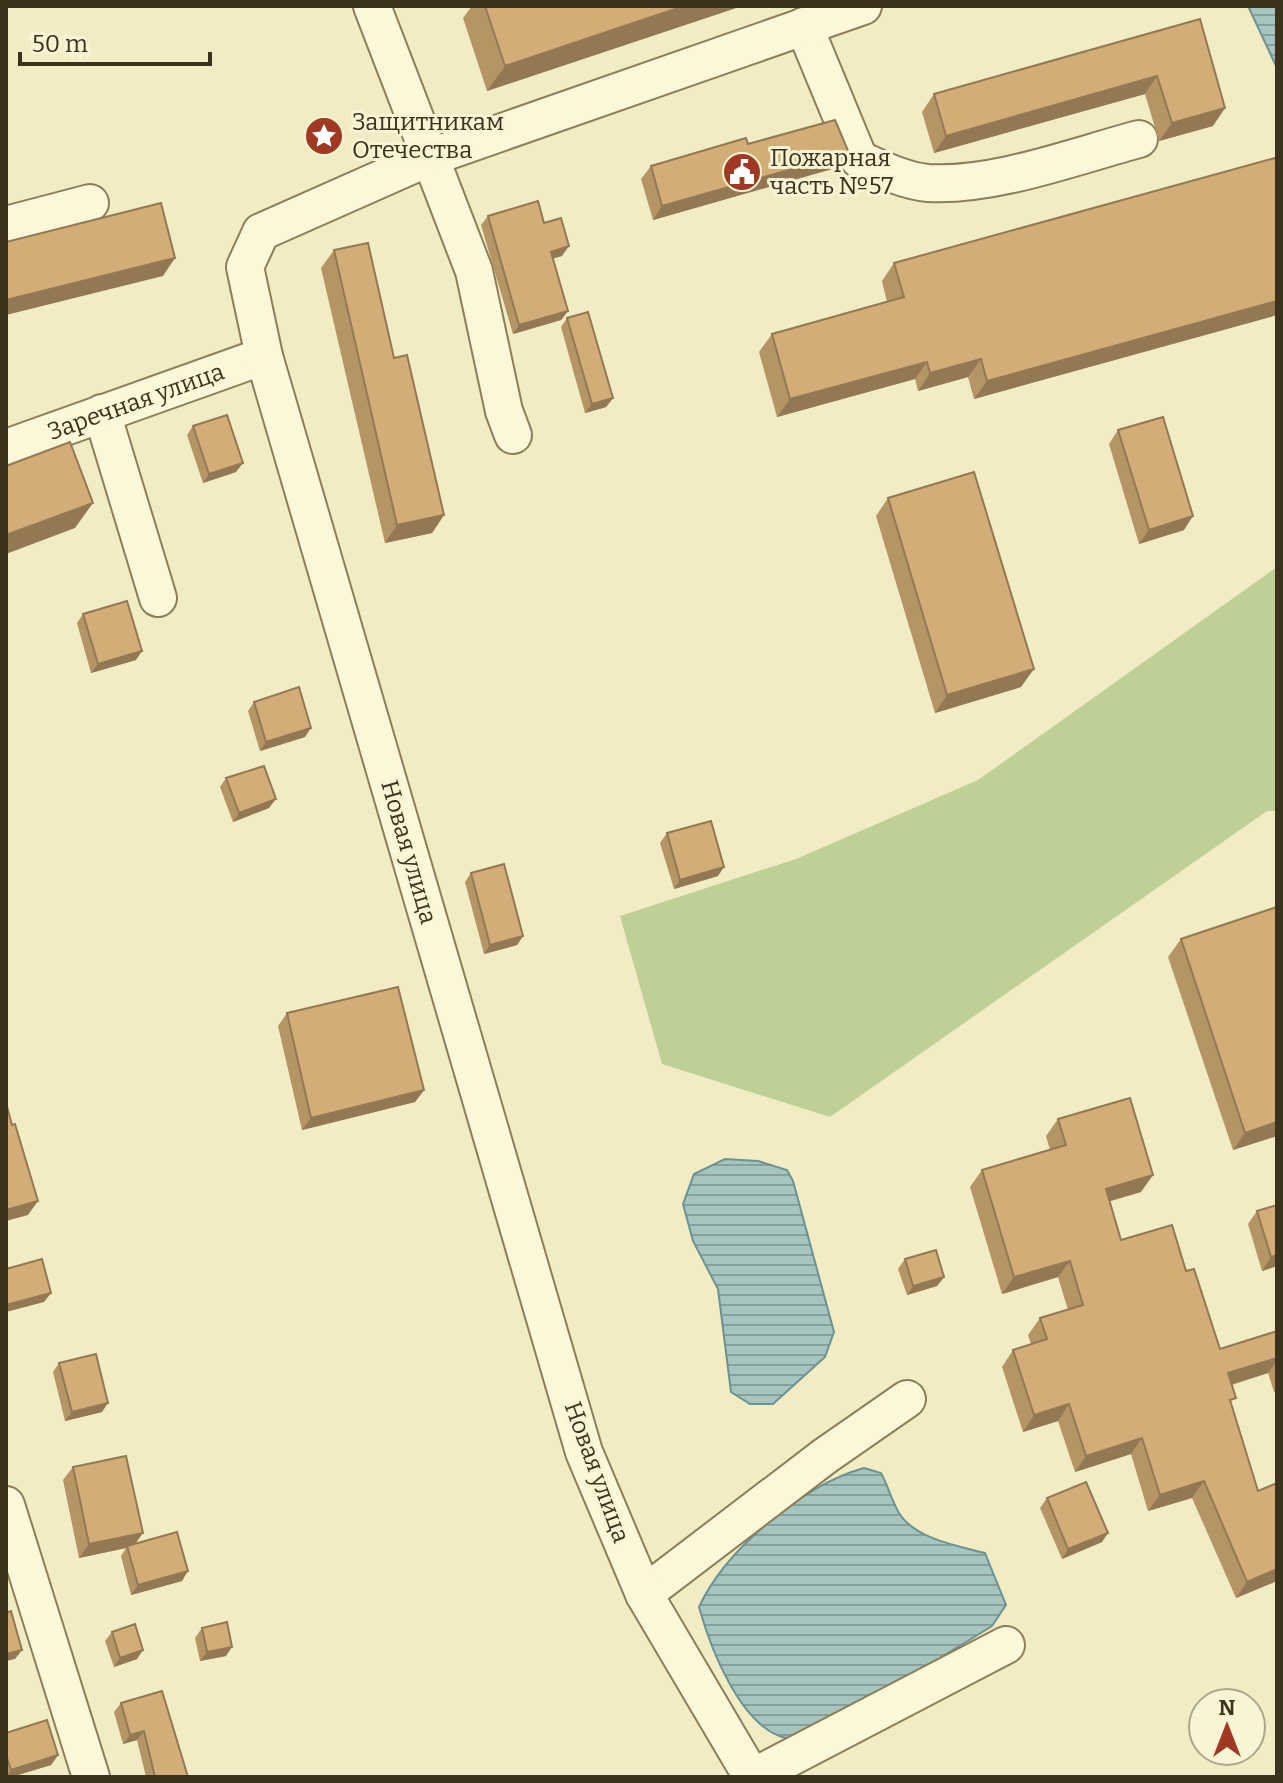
<svg xmlns="http://www.w3.org/2000/svg" width="1283" height="1783" viewBox="0 0 1283 1783" font-family="Bitter,serif">
	<style>
		.grass { fill: #bfd096 }
		.water { fill: url(#water-rules); stroke: #6c9390; stroke-width: 2 }
		.lines { fill: none; stroke-linecap: round; stroke-linejoin: round }
		.minor-casing { stroke: #8d7e59; stroke-width: 40 }
		.minor { stroke: #fbf7d8; stroke-width: 36 }
		.wall { fill: #b59566 }
		.shaded-wall { fill: #937953 }
		.building { fill: #d2ad77; stroke: #937953; stroke-width: 2 }
		.labels { text-anchor: middle; stroke-width: 6; stroke-linejoin: round; paint-order: stroke }
		.poi-label { font-size: 24px; fill: #3c321e; stroke: #f8f4d4; text-anchor: start }
		.street-label { font-size: 24px; fill: #3c321e; stroke: #f8f4d4 }
	</style>
	<defs>
		<pattern id="water-rules" width="6" height="5" patternUnits="userSpaceOnUse" patternTransform="scale(2)"><rect width="6" height="5" fill="#a6c4c0"/><path d="M0 2.5h6" fill="none" stroke="#88a09b"/></pattern>
	</defs>
	<rect width="100%" height="100%" fill="#f1ecc4"/>
	<path class="grass" d="M1277,567V811H1267L830,1117L662,1064L620,916L796,859L978,780Z"/>
	<g class="water">
		<path d="M1248,6H1277V68Z"/>
		<path d="M725,1159L758,1161L787,1170L793,1181L834,1332L825,1357L773,1404H750L731,1392L718,1289L693,1241L683,1204L694,1174Z"/>
		<path d="M864,1468L881,1473C888,1486 892,1501 899,1513C915,1539 958,1546 985,1553L1006,1605L992,1626L810,1738C802,1738 792,1740 785,1738C740,1726 710,1647 699,1607C726,1549 803,1485 864,1468Z"/>
	</g>
	<g class="lines">
		<g class="minor-casing">
			<g id="minor">
				<path d="M372,6L474,271L504,411L513,435"/>
				<path d="M804,26L859,159C880,169 905,181 928,183C994,187 1075,156 1139,139"/>
				<path d="M6,225L90,203"/>
				<path d="M102,413L158,598"/>
				<path id="s1" d="M6,448L264,356"/>
				<path d="M6,1505L91,1777"/>
				<path d="M644,1594L825,1456L907,1399"/>
				<path d="M752,1777L644,1594L584,1452L264,356L245,267L261,232L428,158L863,6"/>
				<path d="M753,1777L1006,1645"/>
			</g>
		</g>
		<use href="#minor" class="minor"/>
	</g>
	<g class="wall">
		<path d="M472,6H742L487,91L463,18Z"/>
		<path d="M1200,19L1213,126L1159,141L1145,94L934,153L922,112L934,94Z"/>
		<path d="M748,144L849,153L839,167L653,220L641,179L651,166Z"/>
		<path d="M1277,165V315L974,399L968,377L918,391L915,379L777,417L759,352L772,334L887,302L882,281L894,263Z"/>
		<path d="M488,216L544,223L562,256L553,258L568,311L561,320L513,334L481,225Z"/>
		<path d="M334,250L394,358L444,515L432,533L385,543L321,268Z"/>
		<path d="M567,318L613,398L606,407L585,413L561,327Z"/>
		<path d="M193,426L236,472L203,483L187,435Z"/>
		<path d="M1118,430L1184,530L1139,544L1109,444Z"/>
		<path d="M888,498L1021,687L935,713L876,516Z"/>
		<path d="M83,614L136,660L91,673L77,623Z"/>
		<path d="M254,702L305,737L260,751L248,711Z"/>
		<path d="M226,778L269,808L233,822L220,787Z"/>
		<path d="M667,833L718,876L674,889L660,843Z"/>
		<path d="M471,873L523,936L517,945L484,954L465,882Z"/>
		<path d="M1277,907V1136L1233,1150L1168,957L1181,939Z"/>
		<path d="M287,1013L424,1090L415,1102L302,1130L278,1026Z"/>
		<path d="M1058,1119L1141,1192L1109,1201L1121,1240L1186,1271L1220,1349L1277,1331V1391L1274,1392L1268,1373L1232,1385L1231,1405L1258,1491L1277,1483V1581L1236,1598L1192,1498L1148,1511L1131,1454L1075,1472L1058,1421L1023,1432L1002,1367L1013,1350L1031,1344L1028,1335L1040,1318L1068,1310L1058,1277L1002,1294L970,1187L982,1170L1050,1150L1046,1136Z"/>
		<path d="M1257,1211L1277,1266L1262,1271L1248,1224Z"/>
		<path d="M905,1259L944,1277L937,1286L907,1295L898,1269Z"/>
		<path d="M59,1363L102,1412L65,1421L53,1372Z"/>
		<path d="M73,1467L135,1544L182,1581L131,1595L121,1556L126,1548L79,1558L63,1480Z"/>
		<path d="M1047,1498L1102,1542L1062,1559L1040,1508Z"/>
		<path d="M202,1628L226,1656L200,1661L195,1638Z"/>
		<path d="M112,1632L137,1659L114,1667L105,1641Z"/>
		<path d="M121,1703L188,1777H146L137,1740L123,1744L114,1712Z"/>
		<path d="M6,1733L58,1755L51,1765L6,1777Z"/>
	</g>
	<g class="shaded-wall">
		<path d="M684,6H742L487,91L505,66Z"/>
		<path d="M1157,76L1145,94L934,153L946,136Z"/>
		<path d="M1225,108L1213,126L1159,141L1172,123Z"/>
		<path d="M849,153L839,167L653,220L662,206Z"/>
		<path d="M569,246L562,256L544,261L551,252Z"/>
		<path d="M175,258L163,276L6,315V300Z"/>
		<path d="M1277,301V315L974,399L987,381Z"/>
		<path d="M568,311L561,320L513,334L519,325Z"/>
		<path d="M981,359L968,377L918,391L930,373Z"/>
		<path d="M927,362L915,379L777,417L790,399Z"/>
		<path d="M613,398L606,407L585,413L592,404Z"/>
		<path d="M243,463L236,472L203,483L209,474Z"/>
		<path d="M93,503L75,528L6,554V535Z"/>
		<path d="M444,515L432,533L385,543L397,525Z"/>
		<path d="M1193,516L1184,530L1139,544L1149,530Z"/>
		<path d="M142,651L136,660L91,673L98,664Z"/>
		<path d="M1034,669L1021,687L935,713L947,695Z"/>
		<path d="M311,728L305,737L260,751L266,742Z"/>
		<path d="M276,799L269,808L233,822L239,813Z"/>
		<path d="M724,867L718,876L674,889L680,880Z"/>
		<path d="M523,936L517,945L484,954L490,945Z"/>
		<path d="M424,1090L415,1102L302,1130L311,1118Z"/>
		<path d="M1277,1122V1136L1233,1150L1245,1133Z"/>
		<path d="M1153,1175L1141,1192L1094,1206L1106,1189Z"/>
		<path d="M38,1201L28,1215L6,1221V1210Z"/>
		<path d="M1277,1255V1266L1262,1271L1271,1257Z"/>
		<path d="M1070,1261L1058,1277L1002,1294L1014,1277Z"/>
		<path d="M944,1277L937,1286L907,1295L913,1286Z"/>
		<path d="M51,1293L44,1302L6,1312V1305Z"/>
		<path d="M1277,1358V1361L1268,1373L1216,1389L1228,1373Z"/>
		<path d="M108,1403L102,1412L65,1421L72,1412Z"/>
		<path d="M1069,1404L1058,1421L1023,1432L1034,1415Z"/>
		<path d="M1142,1438L1131,1454L1075,1472L1086,1456Z"/>
		<path d="M1204,1481L1192,1498L1148,1511L1160,1495Z"/>
		<path d="M143,1533L133,1547L127,1546L126,1548L79,1558L89,1544Z"/>
		<path d="M1108,1533L1102,1542L1062,1559L1068,1549Z"/>
		<path d="M1277,1569V1581L1236,1598L1247,1582Z"/>
		<path d="M188,1571L182,1581L131,1595L138,1585Z"/>
		<path d="M232,1647L226,1656L200,1661L207,1652Z"/>
		<path d="M22,1650L15,1659L6,1661V1654Z"/>
		<path d="M143,1650L137,1659L114,1667L120,1658Z"/>
		<path d="M144,1731L137,1740L123,1744L130,1735Z"/>
		<path d="M58,1755L51,1765L12,1777H6L11,1770Z"/>
	</g>
	<g class="building">
		<path d="M485,6H684L505,66Z"/>
		<path d="M1200,19L1225,108L1172,123L1157,76L946,136L934,94Z"/>
		<path d="M835,120L849,153L662,206L651,166L746,138L748,144Z"/>
		<path d="M1275,158L1277,165V301L987,381L981,359L930,373L927,362L790,399L772,334L904,297L894,263Z"/>
		<path d="M538,201L544,223L561,218L569,246L551,252L568,311L519,325L488,216Z"/>
		<path d="M161,203L175,258L6,300V242Z"/>
		<path d="M368,243L394,358L407,355L444,515L397,525L334,250Z"/>
		<path d="M588,312L613,398L592,404L567,318Z"/>
		<path d="M227,415L243,463L209,474L193,426Z"/>
		<path d="M1163,417L1193,516L1149,530L1118,430Z"/>
		<path d="M70,442L93,503L6,535V466Z"/>
		<path d="M974,472L1034,669L947,695L888,498Z"/>
		<path d="M127,601L142,651L98,664L83,614Z"/>
		<path d="M299,687L311,728L266,742L254,702Z"/>
		<path d="M264,766L276,799L239,813L226,778Z"/>
		<path d="M711,821L724,867L680,880L667,833Z"/>
		<path d="M504,864L523,936L490,945L471,873Z"/>
		<path d="M1277,907V1122L1245,1133L1181,939Z"/>
		<path d="M398,987L424,1090L311,1118L287,1013Z"/>
		<path d="M1130,1098L1153,1175L1106,1189L1121,1240L1172,1225L1186,1271L1194,1269L1220,1349L1277,1331V1358L1228,1373L1236,1398L1230,1400L1258,1491L1277,1483V1569L1247,1582L1204,1481L1160,1495L1142,1438L1086,1456L1069,1404L1034,1415L1013,1350L1047,1339L1040,1318L1083,1305L1070,1261L1014,1277L982,1170L1066,1145L1058,1119Z"/>
		<path d="M6,1103L12,1125L15,1124L38,1201L6,1210Z"/>
		<path d="M1277,1205V1255L1271,1257L1257,1211Z"/>
		<path d="M936,1250L944,1277L913,1286L905,1259Z"/>
		<path d="M42,1259L51,1293L6,1305V1269Z"/>
		<path d="M96,1354L108,1403L72,1412L59,1363Z"/>
		<path d="M126,1456L143,1533L89,1544L73,1467Z"/>
		<path d="M1086,1482L1108,1533L1068,1549L1047,1498Z"/>
		<path d="M177,1532L188,1571L138,1585L127,1546Z"/>
		<path d="M11,1611L22,1650L6,1654V1613Z"/>
		<path d="M227,1622L232,1647L207,1652L202,1628Z"/>
		<path d="M135,1624L143,1650L120,1658L112,1632Z"/>
		<path d="M162,1691L188,1777H155L144,1731L130,1735L121,1703Z"/>
		<path d="M47,1720L58,1755L11,1770L6,1755V1733Z"/>
	</g>
	<defs>
		<g id="sight-disc" transform="scale(2)"><circle r="9.5" fill="#a03924" stroke="#f8f4d4"/><path d="M0-6L1.8-2.2L6-1.7L2.9 1.2L3.7 5.4L0 3.3L-3.7 5.4L-2.9 1.2L-6-1.7L-1.8-2.2Z" fill="#fff"/></g>
		<g id="civic-disc" transform="scale(2)"><circle r="9.5" fill="#a03924" stroke="#f8f4d4"/><path d="M-.6-6.5H3V-4.5H.6V-3L4-1V1h2V6H-6V1h2V-1L-.6-3ZM-1.2 2.5V6h2.4V2.5Z" fill="#fff"/></g>
	</defs>
	<g fill-rule="evenodd">
		<use href="#sight-disc" x="324" y="136"/>
		<use href="#civic-disc" x="742" y="172"/>
	</g>
	<g class="labels">
		<g class="poi-label">
			<text x="352" y="130">Защитникам<tspan x="352" dy="28">Отечества</tspan></text>
			<text x="770" y="166">Пожарная<tspan x="770" dy="28">часть №57</tspan></text>
		</g>
		<g class="street-label">
			<text dy="8" stroke="none"><textPath href="#s1" startOffset="138">Заречная улица</textPath></text>
			<text transform="translate(409 852) rotate(74)" y="8">Новая улица</text>
			<text transform="translate(597 1472) rotate(70)" y="8">Новая улица</text>
		</g>
	</g>
	<rect width="1283" height="1783" fill="none" stroke="#3c321e" stroke-width="16"/>
	<g transform="translate(1227 1727)"><circle r="38" fill="#f8f4d4" stroke="#ada68b" stroke-width="2"/>
	<path d="M0-6L14 30L0 20L-14 30Z" fill="#a03924"/>
	<text y="-12" font-size="22" font-weight="bold" text-anchor="middle" fill="#3c321e">N</text>
	</g>
	<path d="M20 52v12h190v-12" fill="none" stroke="#3c321e" stroke-width="4"/>
	<text x="32" y="52" font-size="24" fill="#3c321e" stroke="#f8f4d4" stroke-width="6" paint-order="stroke">50 m</text>
</svg>
